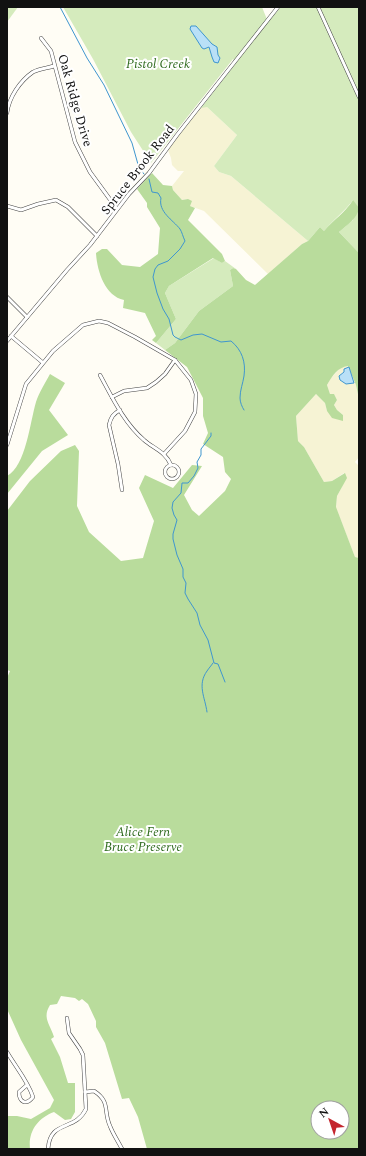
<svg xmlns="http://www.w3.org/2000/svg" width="366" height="1156" viewBox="0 0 366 1156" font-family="Spectral,serif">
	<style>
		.farmland { fill: #f6f3d4; fill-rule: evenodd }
		.green { fill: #d5ebbd }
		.forest { fill: #b9dc9c; fill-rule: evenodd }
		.water { fill: #b9e0f7; stroke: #3f96cf }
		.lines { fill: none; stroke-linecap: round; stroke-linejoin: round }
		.stream { stroke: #3f96cf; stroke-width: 1 }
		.minor-casing { stroke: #444; stroke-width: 4 }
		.minor { stroke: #fff; stroke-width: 3 }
		.labels { text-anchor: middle; stroke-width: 4; stroke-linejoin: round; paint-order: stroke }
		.park-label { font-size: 13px; font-style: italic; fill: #2f6b1f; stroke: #fff }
		.street-label { font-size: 13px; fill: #111; stroke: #fff }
	</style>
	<rect width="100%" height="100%" fill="#fffdf5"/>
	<g class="farmland">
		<path d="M202,107H207L237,135L214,166L219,172L231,176L308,241L302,244L268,274L204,211L190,206L188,199L182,200L173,190L172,186L184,171H178L172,165L171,158L168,150L196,112Z"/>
		<path d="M348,366L356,385L359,399V457L355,462L358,465L359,463V558L355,557L336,508L337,496L342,487L344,473L332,481L324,482L304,447L298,441L296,416L316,394L325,403L327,411L343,415L337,410L334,405L337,400L334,395L330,394L327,385L331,378L341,367ZM344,371L352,383L346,384L341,374Z"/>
	</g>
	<g class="green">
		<path d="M7,7H18L7,22Z"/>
		<path d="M63,7H262L268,22L281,7H359V253L339,232L353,220V200C345,211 333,220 324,231L320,227L308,241L231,176L219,172L214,166L237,135L207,107L201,108L236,63L233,59L151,163L131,132L93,59Z"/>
		<path d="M214,258L222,263L225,261L236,269L233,268L230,270L233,286L199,311L175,343L165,350L156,343L176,319L165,293L169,286Z"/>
	</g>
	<g class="forest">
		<path d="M152,173L163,185L172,186L173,190L182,200L188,199L192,201L190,206L195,208L188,220L222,254L225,261L222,263L213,258L169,286L165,293L176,319L156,343L152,340L156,336L145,313L123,308L124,300C105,296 97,271 96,253L102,249H107L122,265L140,267L158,254L160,228L147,207V203L137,189Z"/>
		<path d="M353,200L359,208C357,219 347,225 339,232L359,253V399L356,385L348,366C338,367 332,376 327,385L330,394H334L337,400L334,405L337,410L343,415V421L332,418L327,411L325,403L316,394L296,416L298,441L304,447L324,482L332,481L345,473L347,478L337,496L336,507L355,557L359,558V1149H147L138,1117L129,1098L122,1099L105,1043L96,1027V1021L88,1004L82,999L79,1001L75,998L61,996L57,1004L50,1005C42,1018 50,1024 54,1037L51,1039L60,1057L68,1083H75V1112L71,1119L65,1120L54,1112C38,1118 28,1131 30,1149H7V1116H17L31,1119L50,1108L54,1100L21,1040L7,1009V678L10,671L7,670V511L30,481L61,451L75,445L79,451L77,506L89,532L121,561L143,558L154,521L139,488L145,475L173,488L192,465L202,466L184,495L192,510L199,516L225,491L231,479L225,472L223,457L203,444L208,433L203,416V398L187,367L165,350L175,343L199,311L233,286L230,270L233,268L236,269L246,280L255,285L302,244L308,241L320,227L324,231C333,220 346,212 353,200ZM318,1108H342V1132H318Z"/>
		<path d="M50,374L65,383L49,410L68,435L42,451L7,494V476C26,466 30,422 36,402C39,393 45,383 50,374Z"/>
	</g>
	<g class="water">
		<path d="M191,26H196L212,44L217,47L218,55L220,58L218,63L214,62L212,57L209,47L204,49L202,48L190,29Z"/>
		<path d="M349,367L354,383L346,384L340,380L339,376L344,372V369Z"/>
	</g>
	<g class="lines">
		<g class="stream">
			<path d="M60,7L87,58L104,85L132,143L139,168L144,174"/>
			<path d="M149,179L152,192L158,193L161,198C158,212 173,220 180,229C182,232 183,237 185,241L180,249L168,261L158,265L155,269L153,277L157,293L163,309L169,319L173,335L175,337L181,340L193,335L202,334L221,342L231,341C242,350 246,362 244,376C243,383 240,390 240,398C240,402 242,407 244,410"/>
			<path d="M211,433V436L201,449V455L197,462L198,468L194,476L188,483H182L181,493L173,502L172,508L174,515L177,520L173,534V539L177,555L183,569V577L186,583L185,593L188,599L197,613L200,625L208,640L214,663L218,664L225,682"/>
			<path d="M207,712C205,697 197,685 207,671C209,668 211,666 213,663"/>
		</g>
		<g class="minor-casing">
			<g id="minor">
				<path d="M318,7L359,97"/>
				<path d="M41,38L51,51L75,142L90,172L117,209"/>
				<path d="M7,113C9,97 20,81 33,72C39,69 48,68 54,66"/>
				<path d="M7,206L21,210L38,204L56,200L68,207L97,236"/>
				<path d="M7,297L27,317"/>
				<path d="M11,336L42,362"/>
				<path d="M7,341L67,270L90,245L129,194L149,173L177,135L278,7"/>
				<path d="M100,375C112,397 124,423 144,440C153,448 166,452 171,465"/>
				<path d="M112,397L124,391L147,388L156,382L165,374L175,360"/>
				<path d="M120,410C113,414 111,417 109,425L118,464L122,490"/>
				<path d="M7,445L26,384L53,351L83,325L99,321L108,323L135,337L175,360L191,380L196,394L195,412L185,431L164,454"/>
				<circle cx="172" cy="472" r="7"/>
				<path d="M7,1052C15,1066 28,1081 33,1097C26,1106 19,1102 19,1092L27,1085"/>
				<path d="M85,1092L94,1091C111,1102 103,1111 110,1126C113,1134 118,1141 122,1149"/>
				<path d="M48,1149C50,1119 75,1132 86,1109L83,1055L80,1049L69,1033L67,1018"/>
			</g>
		</g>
		<use href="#minor" class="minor"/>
	</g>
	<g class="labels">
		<g class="park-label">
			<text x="158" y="68">Pistol Creek</text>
			<text x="143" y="836">Alice Fern<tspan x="143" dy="15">Bruce Preserve</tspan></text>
		</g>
		<g class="street-label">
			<text transform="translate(76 100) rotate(74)" y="5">Oak Ridge Drive</text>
			<text transform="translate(137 169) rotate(-52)" y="5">Spruce Brook Road</text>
		</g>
	</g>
	<rect width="366" height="1156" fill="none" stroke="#111111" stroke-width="16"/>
	<g transform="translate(330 1120) rotate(320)"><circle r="19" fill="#ffffff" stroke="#a0a0a0"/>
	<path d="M0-3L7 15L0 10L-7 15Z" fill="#c4262e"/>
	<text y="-6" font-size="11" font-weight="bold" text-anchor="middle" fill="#111111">N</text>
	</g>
</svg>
